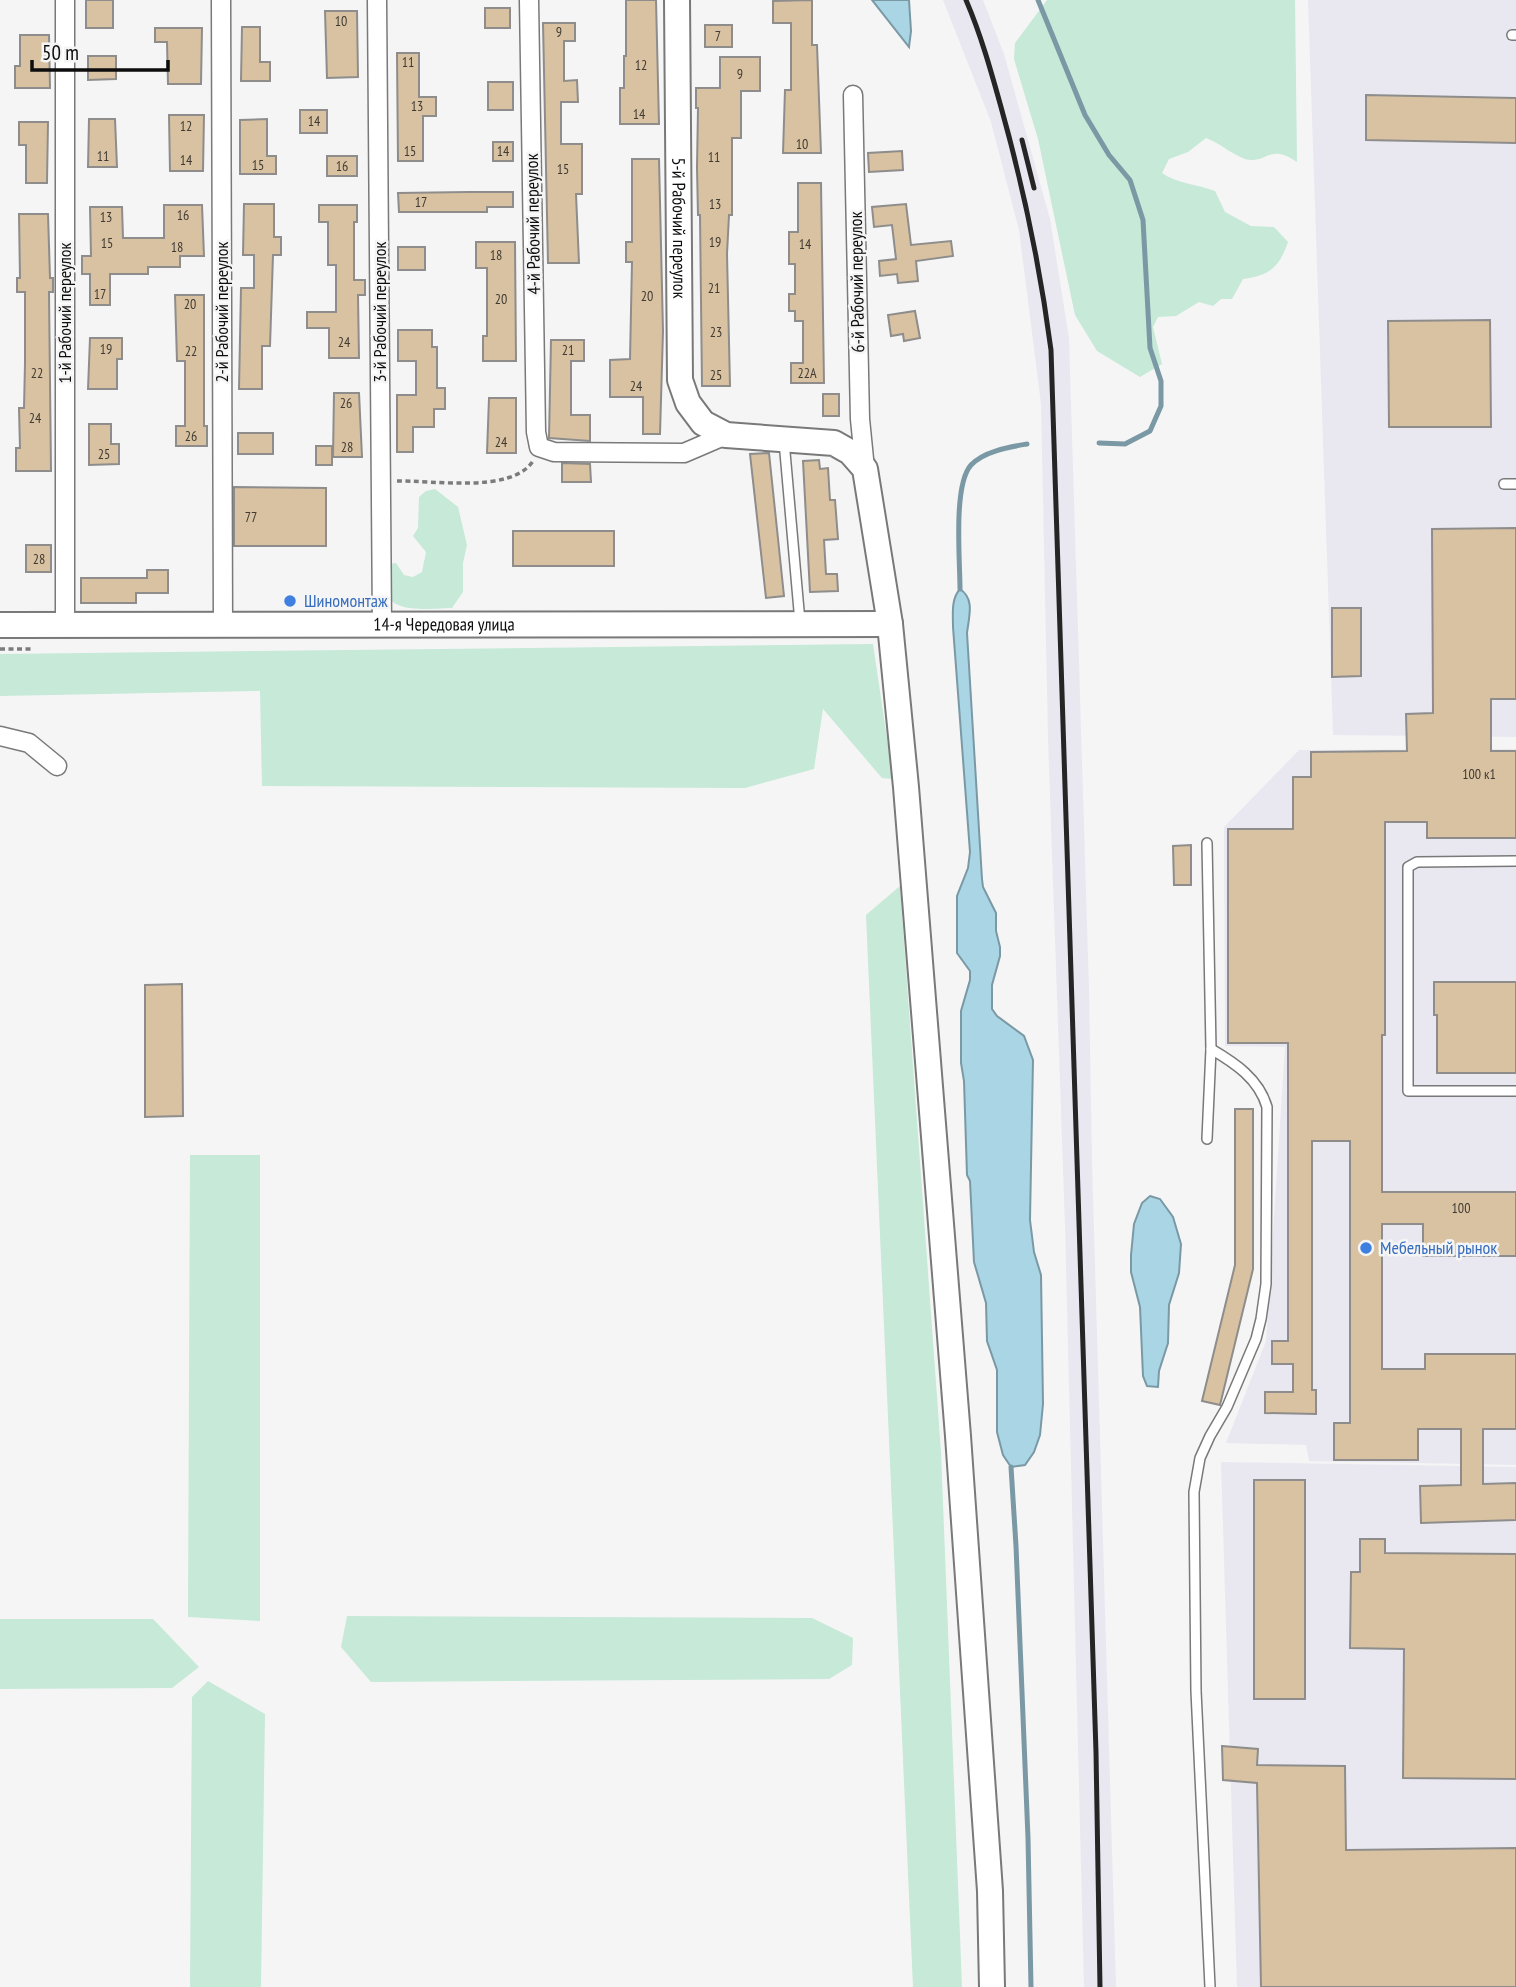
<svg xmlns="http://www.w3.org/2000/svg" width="1516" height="1987" viewBox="0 0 1516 1987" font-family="'PT Sans Narrow',sans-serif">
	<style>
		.built { fill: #e9e8f1 }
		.green { fill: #c6e9d8 }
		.water { fill: #a9d5e5; stroke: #7a99a4; stroke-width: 2 }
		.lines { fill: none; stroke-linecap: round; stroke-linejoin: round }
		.stream { stroke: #7a99a4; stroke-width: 5 }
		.building { fill: #d9c2a1; stroke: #8e8d8c; stroke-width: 2 }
		.lane-casing { stroke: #797979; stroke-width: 12 }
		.street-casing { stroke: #797979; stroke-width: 21 }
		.secondary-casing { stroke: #797979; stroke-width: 28 }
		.path { stroke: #7c7c7d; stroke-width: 3.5; stroke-dasharray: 5 3.5; stroke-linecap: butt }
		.lane { stroke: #fff; stroke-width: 9 }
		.street { stroke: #fff; stroke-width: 18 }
		.secondary { stroke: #fff; stroke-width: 24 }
		.rail { stroke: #252526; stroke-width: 5 }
		.shop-dot { fill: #3f7fe0; stroke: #f5f5f6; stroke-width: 2.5 }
		.labels { text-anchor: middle; stroke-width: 5; stroke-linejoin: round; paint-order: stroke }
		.number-label { font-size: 14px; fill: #403a33 }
		.street-label { font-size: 18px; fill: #0d0d0e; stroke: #f5f5f6 }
		.shop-label { font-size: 18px; fill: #366cbe; stroke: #f5f5f6; text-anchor: start }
	</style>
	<rect width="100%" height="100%" fill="#f5f5f6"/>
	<g class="built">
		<path d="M943,0H983L1004,54L1050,219L1069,338L1089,989L1092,1162L1116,1987H1084L1065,1226L1048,739L1041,404L1019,230L991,122Z"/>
		<path d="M1308,0H1516V737L1333,735Z"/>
		<path d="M1516,749V1465L1309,1461L1306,1445L1226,1443L1266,1341L1285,1047L1225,1046L1224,827L1299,750Z"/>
		<path d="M1221,1462L1516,1467V1987H1237Z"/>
	</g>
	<g class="green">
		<path d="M1047,0H1295L1297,162C1269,142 1267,165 1245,159C1231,154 1220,143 1206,138L1188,152L1169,159L1162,173C1178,184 1197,184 1215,191L1225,212L1251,226L1274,227L1288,242C1279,267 1271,275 1243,279L1232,299H1221L1213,306L1199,302L1176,316L1158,317L1153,327L1162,364L1140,377L1097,351L1075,315L1038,139L1014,59L1015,43Z"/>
		<path d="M435,489L458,507L467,545L463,563V592L452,608C435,608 392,615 386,592C385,584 387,572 388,564L396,563L404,575L413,577L422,572L426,552L413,536L418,528L419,497L426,491Z"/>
		<path d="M873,644L893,779L882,778L823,709L814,769L745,788L262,786L260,691L0,696V654Z"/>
		<path d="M900,886L941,1452L962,1987H913L866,915Z"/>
		<path d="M190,1155H260V1621L188,1617Z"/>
		<path d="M347,1616L812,1618L853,1638L852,1665L829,1679L371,1682L341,1647Z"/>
		<path d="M0,1619H153L199,1667L172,1688L0,1689Z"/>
		<path d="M208,1681L265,1714L261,1987H190L192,1697Z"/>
	</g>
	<g class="water">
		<path d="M872,0H909L911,31L909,47Z"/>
		<path d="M960,589C975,599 969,616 967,633L982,879L983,887L996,913V931L1000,947V956L992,985V1009L997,1016L1024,1036L1033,1060L1030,1220L1034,1252L1041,1275L1043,1404L1040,1435L1034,1452L1025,1465L1011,1467L1003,1455L997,1432V1370L987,1341L986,1303L974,1262L970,1181L967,1175L964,1081L961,1063V1011L970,980V971L957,953V896L968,868L970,852L953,627C953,613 951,599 960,589Z"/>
		<path d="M1150,1196L1160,1199L1173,1217L1181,1244L1179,1273L1169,1305L1168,1343L1159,1371L1158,1387L1147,1386L1143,1376L1140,1307L1131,1272V1255L1134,1224L1142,1203Z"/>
	</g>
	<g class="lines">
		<g class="stream">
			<path d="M1038,0L1085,115L1109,155L1130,180L1143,220L1150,348L1161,381V406L1150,431L1125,444L1099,443"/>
			<path d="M960,589C960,560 953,485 971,465C984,451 1010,447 1027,444"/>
			<path d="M1011,1467L1016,1546L1028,1838L1031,1987"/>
		</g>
	</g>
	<g class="building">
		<rect x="86" y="0" width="27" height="28"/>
		<path d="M626,0H656L659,124H620V88H624V56H626Z"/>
		<path d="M812,0V45H817L821,153H783L785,90H791V23H773V1Z"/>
		<rect x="485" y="8" width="25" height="20"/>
		<path d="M325,11H357L358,77L327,78Z"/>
		<path d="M543,23H575V41H564V81L577,80L578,102H561V144H582V194H576L579,263H548Z"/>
		<rect x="705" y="25" width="27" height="22"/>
		<path d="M242,27H260V62H270V81H241Z"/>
		<path d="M155,28H202L201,84H168L167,42H155Z"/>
		<path d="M20,35H49L50,88H15V66H20Z"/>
		<path d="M397,53H419V97H436V116H423V161H398Z"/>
		<path d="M88,56H116V79L88,80Z"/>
		<path d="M720,57H760V91H741V138H732V215H729L727,254L730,386H702L700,215H698L697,168L698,108H696V88H720Z"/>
		<rect x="488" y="82" width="25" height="28"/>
		<path d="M1366,95L1516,98V143L1366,140Z"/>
		<rect x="300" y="110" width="27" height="23"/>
		<path d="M169,115H204L203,171H170Z"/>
		<path d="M89,119H115L117,167H88Z"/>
		<path d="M267,119V156H276V174H240V120Z"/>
		<path d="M19,122H48L47,183H26V145H19Z"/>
		<rect x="493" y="142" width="20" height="19"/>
		<path d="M902,151L903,170L869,172L868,153Z"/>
		<rect x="327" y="156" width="30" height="20"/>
		<path d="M632,159H659L663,331L660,434H643V397H610V360L630,359L632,262H626V242H632Z"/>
		<path d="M798,183H821L824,383H791V363H803V321H795V311H789V294H795V264H789V232H798Z"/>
		<path d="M468,192H513V207H487V212H399L398,193Z"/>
		<path d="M244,204H274V237H281V255H273L270,346H262V389H239L241,288H254V255H243Z"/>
		<path d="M906,204L911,245L951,241L953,256L916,261L918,281L898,283L897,274L880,276L879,261L896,259L892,225L874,227L872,207Z"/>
		<path d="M164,205H202L204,256H180V267H148V274H110V305H90V274H82V256H91L90,207H122L123,238H164Z"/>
		<path d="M319,205H357V222H354V280H365V295H358L359,358H329V328H307V312H336V265H328V222H319Z"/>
		<path d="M19,214H48L50,278H53V292H49L51,471H16V448H20L19,408H24L25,363V292H17V278H20Z"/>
		<path d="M476,242H515L516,361H483V336H487V268H476Z"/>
		<rect x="398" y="247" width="27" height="23"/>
		<path d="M175,295H204V426H207V446H176V426H185V361H177Z"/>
		<path d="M915,311L920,338L904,341L903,334L891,336L888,315Z"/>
		<path d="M1490,320L1491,427H1389L1388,321Z"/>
		<path d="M398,330H432V347H437V388H445V409H434V427H413V452H397V395H416V361H398Z"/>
		<path d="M90,338H122V359H117V389H88Z"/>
		<path d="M551,340H584V361H571V415H590V441L549,438Z"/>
		<path d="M334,393H359L362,457H333Z"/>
		<rect x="823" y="394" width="16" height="22"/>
		<path d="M489,398H516V453H487Z"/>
		<path d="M89,424H111V444H119V464L89,465Z"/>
		<rect x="238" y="433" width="35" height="21"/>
		<rect x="316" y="446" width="16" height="19"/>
		<path d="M769,453L784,596L766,598L750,454Z"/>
		<path d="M819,460L820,469L828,468L830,500H835L838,539L824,540L826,574H837L838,591L810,592L803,461Z"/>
		<path d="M562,463L590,464L591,482H562Z"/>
		<path d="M234,487L326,488V546H234Z"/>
		<path d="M1516,528V699H1491V751H1516V838H1427V822H1385V1035H1382V1192H1516V1256H1423V1224H1382V1369H1425V1354H1516V1429H1483V1484L1516,1483V1520L1421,1523L1420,1486L1461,1485V1429H1418V1460H1334V1423H1350V1141H1312V1390H1316V1414L1265,1413V1392H1293V1364H1272V1341H1288V1043H1228V829H1293V777H1311V752L1407,751L1406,714L1433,713L1432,529Z"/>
		<rect x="513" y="531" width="101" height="35"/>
		<rect x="26" y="545" width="25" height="27"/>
		<path d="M147,570H168V593H136V603H81V578H147Z"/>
		<path d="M1332,608H1361V676L1332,677Z"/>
		<path d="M1191,845V885H1174L1173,846Z"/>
		<path d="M1434,982H1516V1073H1437V1015H1434Z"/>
		<path d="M182,984L183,1116L145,1117V985Z"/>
		<path d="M1235,1109H1253V1269L1220,1405L1202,1401L1235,1265Z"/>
		<rect x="1254" y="1480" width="51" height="219"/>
		<path d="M1360,1539H1385V1553L1516,1554V1779L1403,1778L1404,1649L1350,1648L1351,1572H1360Z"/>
		<path d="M1222,1746L1258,1749L1257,1765L1345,1766L1346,1850L1516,1848V1987H1261L1257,1783L1223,1780Z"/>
	</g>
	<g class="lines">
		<g class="lane-casing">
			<g id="lane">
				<path d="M1512,35H1516"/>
				<path d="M784,441L800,622"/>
				<path d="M1504,484H1516"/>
				<path d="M1207,843L1211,1049L1207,1139"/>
				<path d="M1516,861L1417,862L1408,867V1091H1516"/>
				<path d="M1210,1987L1196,1691L1194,1492L1200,1458L1210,1436L1227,1407L1256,1339L1261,1319L1266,1284L1267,1107C1259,1079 1235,1063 1211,1049"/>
			</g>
		</g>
		<g class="street-casing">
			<g id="street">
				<path d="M65,0V625"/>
				<path d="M221,0L223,625"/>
				<path d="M377,0L382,625"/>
				<path d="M529,0L536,432L539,447L554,452L684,453L726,435"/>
				<path d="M853,95L860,419L865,469"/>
				<path d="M0,736L29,743L57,766"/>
			</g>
		</g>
		<g class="secondary-casing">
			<g id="secondary">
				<path id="s1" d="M677,0L680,380L688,403L703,423L726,435L834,443L850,452L865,469L890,624L906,787L958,1436L990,1891L992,1987"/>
				<path id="s2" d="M0,625L890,624"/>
			</g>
		</g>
		<g class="path">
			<path d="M397,481C432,480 512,494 533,461"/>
			<path d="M0,649H33"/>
		</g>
		<use href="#lane" class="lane"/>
		<use href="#street" class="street"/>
		<use href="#secondary" class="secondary"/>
		<g class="rail">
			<path d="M966,0C981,35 991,71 1001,107C1024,189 1040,266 1051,350L1096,1752L1100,1987"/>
			<path d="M1022,140L1034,188"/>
		</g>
	</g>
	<g class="shop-dot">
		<circle cx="290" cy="601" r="7"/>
		<circle cx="1366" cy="1248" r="7"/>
	</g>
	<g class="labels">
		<g class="number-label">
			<text x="341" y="26">10</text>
			<text x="559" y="37">9</text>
			<text x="718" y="41">7</text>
			<text x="408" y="67">11</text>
			<text x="641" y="70">12</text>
			<text x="740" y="79">9</text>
			<text x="417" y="111">13</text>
			<text x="639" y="119">14</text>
			<text x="314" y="126">14</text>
			<text x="186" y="131">12</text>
			<text x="802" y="149">10</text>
			<text x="410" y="156">15</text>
			<text x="503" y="156">14</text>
			<text x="103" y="161">11</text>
			<text x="714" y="162">11</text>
			<text x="186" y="165">14</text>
			<text x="258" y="170">15</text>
			<text x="342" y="171">16</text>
			<text x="563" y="174">15</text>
			<text x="421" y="207">17</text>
			<text x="715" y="209">13</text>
			<text x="183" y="220">16</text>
			<text x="106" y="222">13</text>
			<text x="715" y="247">19</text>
			<text x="107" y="248">15</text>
			<text x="805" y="249">14</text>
			<text x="177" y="252">18</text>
			<text x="496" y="260">18</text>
			<text x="714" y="293">21</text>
			<text x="100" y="299">17</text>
			<text x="647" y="301">20</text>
			<text x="501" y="304">20</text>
			<text x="190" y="309">20</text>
			<text x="716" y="337">23</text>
			<text x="344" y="347">24</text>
			<text x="106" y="354">19</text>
			<text x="568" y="355">21</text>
			<text x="191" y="356">22</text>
			<text x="37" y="378">22</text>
			<text x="807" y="378">22А</text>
			<text x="716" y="380">25</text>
			<text x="636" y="391">24</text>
			<text x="346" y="408">26</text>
			<text x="35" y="423">24</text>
			<text x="191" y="441">26</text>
			<text x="501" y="447">24</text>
			<text x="347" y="452">28</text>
			<text x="104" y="459">25</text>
			<text x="251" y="522">77</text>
			<text x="39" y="564">28</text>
			<text x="1479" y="779">100 к1</text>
			<text x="1461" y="1213">100</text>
		</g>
		<g class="street-label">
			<text transform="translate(533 224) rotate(-91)" y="6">4-й Рабочий переулок</text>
			<text dy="6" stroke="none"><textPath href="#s1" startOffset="228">5-й Рабочий переулок</textPath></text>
			<text transform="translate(857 282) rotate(-91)" y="6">6-й Рабочий переулок</text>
			<text transform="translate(222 312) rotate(-90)" y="6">2-й Рабочий переулок</text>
			<text transform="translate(380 312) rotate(-90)" y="6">3-й Рабочий переулок</text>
			<text transform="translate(65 313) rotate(-90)" y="6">1-й Рабочий переулок</text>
			<text dy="6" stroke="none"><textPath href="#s2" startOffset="444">14-я Чередовая улица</textPath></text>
		</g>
		<g class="shop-label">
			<text x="304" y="607">Шиномонтаж</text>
			<text x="1380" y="1254">Мебельный рынок</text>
		</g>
	</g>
	<path d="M32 60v10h136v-10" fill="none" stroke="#0d0d0e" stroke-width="3.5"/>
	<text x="42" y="60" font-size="21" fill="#0d0d0e" stroke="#f5f5f6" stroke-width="5" paint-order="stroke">50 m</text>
</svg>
